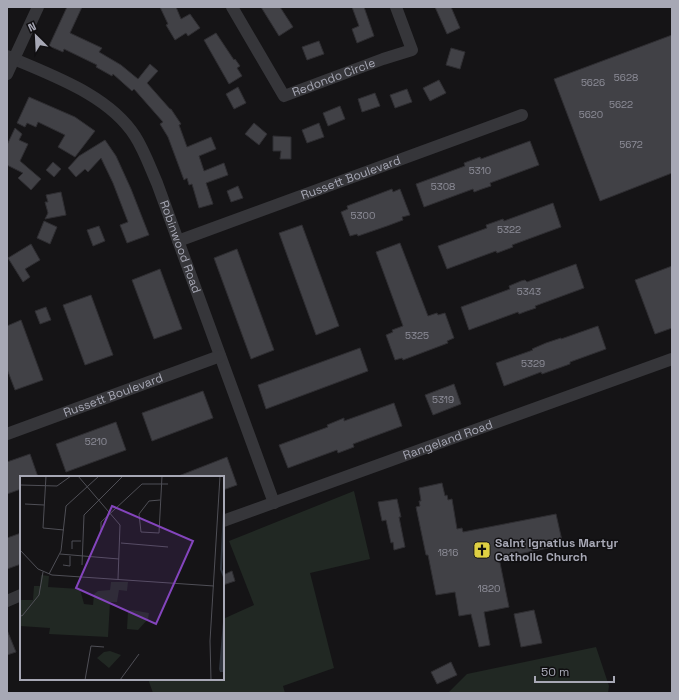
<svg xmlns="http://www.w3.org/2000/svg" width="679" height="700" viewBox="0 0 679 700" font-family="'Space Grotesk',sans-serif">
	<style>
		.green { fill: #212823 }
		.building { fill: #414146; stroke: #2f2e32 }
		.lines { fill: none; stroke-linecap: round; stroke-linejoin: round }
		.minor { stroke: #36363a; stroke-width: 12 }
		.labels { text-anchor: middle; stroke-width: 3; stroke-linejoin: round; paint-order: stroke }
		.number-label { font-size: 10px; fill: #8e8e99 }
		.street-label { font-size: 12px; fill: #a7a8b5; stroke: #100f11 }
		.poi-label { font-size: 12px; font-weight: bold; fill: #a7a8b5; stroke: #100f11; text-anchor: start }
		.inset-river { fill: none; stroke: #2f343d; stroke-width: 2 }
		.inset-road { fill: none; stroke: #4f4f56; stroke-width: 1 }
		.view { fill: #8445bd; fill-opacity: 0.15; stroke: #8445bd; stroke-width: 2 }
		.inset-edge { fill: none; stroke: #a7a8b5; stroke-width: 2 }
	</style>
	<rect width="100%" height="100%" fill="#151416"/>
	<g class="green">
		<path d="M354,491L370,559L310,573L334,668L283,686L285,693H153L148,679H223V619L254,605L229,541Z"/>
		<path d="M596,647L609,686L608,693H448L467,674Z"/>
	</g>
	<g class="building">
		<path d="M67,7H82L70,33L102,48L99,52L121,65L138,79L150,64L158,71L147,83L170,109H171L181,124L179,125L187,147L211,137L216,149L199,156L204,171L224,163L228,175L206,183L213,204L199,208L192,184L189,185L187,178L184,180L168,137L160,124L163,122L134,89L132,91L113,74L112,76L96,67L97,65L64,49L63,52L49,46Z"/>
		<path d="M160,7H176L181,19L190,14L200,28L188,36L186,33L175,40L166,25L168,24Z"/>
		<path d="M261,7H280L293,27L279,36Z"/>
		<path d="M352,7H364L374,36L357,43L352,29L359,26Z"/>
		<path d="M435,7H451L460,28L447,34Z"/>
		<path d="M216,33L234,60L235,59L240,66L237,68L242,76L229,84L204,40Z"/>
		<path d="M672,35V173L600,201L554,79Z"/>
		<path d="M319,41L324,54L307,60L302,47Z"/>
		<path d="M451,48L465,52L460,69L446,65Z"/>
		<path d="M439,80L446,93L430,101L423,88Z"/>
		<path d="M238,87L246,103L234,109L226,94Z"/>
		<path d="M407,89L412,102L395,108L390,95Z"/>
		<path d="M375,93L380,106L362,112L358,99Z"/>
		<path d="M29,97L75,117L95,131L75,157L58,147L65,135L38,122L36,127L27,123L25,127L17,123Z"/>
		<path d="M340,106L345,119L328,126L323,113Z"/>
		<path d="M254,123L267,134L259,145L245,134Z"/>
		<path d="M319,123L324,137L307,143L302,130Z"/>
		<path d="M15,128L22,134L19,140L28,144L20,161L41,179L31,190L18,178L23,173L7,165V145Z"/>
		<path d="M273,136L291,137V159H280L281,151H273Z"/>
		<path d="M105,140L116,156L131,189L149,235L127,243L120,225L128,222L113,183L101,158L88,172L85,169L76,177L68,168L79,156Z"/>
		<path d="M530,141L539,165L490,183L491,186L482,189L474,192L473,189L424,207L416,184L465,166L464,163L480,157L481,159Z"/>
		<path d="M53,162L61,169L54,177L46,170Z"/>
		<path d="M238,186L243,198L231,202L227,191Z"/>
		<path d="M392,189L393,192L400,189L410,215L402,217L403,220L387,226L358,236L357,234L350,236L341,212L348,209L347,206Z"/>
		<path d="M61,192L66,215L45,219L48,213L45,202H48L46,195Z"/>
		<path d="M553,203L561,227L512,245L513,247L497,253L496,251L447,269L438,246L487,228L486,225L503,219L504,221Z"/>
		<path d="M44,221L57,227L50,244L37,238Z"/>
		<path d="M302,225L339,326L316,335L279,233Z"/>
		<path d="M99,226L105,241L93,246L87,230Z"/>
		<path d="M400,243L428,316L437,313L438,315L445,313L454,338L447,341L448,343L403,360L402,358L395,360L386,335L393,332L392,330L403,326L376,252Z"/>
		<path d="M31,244L40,260L25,269L30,277L23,282L8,258Z"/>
		<path d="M237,249L274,350L251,359L214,258Z"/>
		<path d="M576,264L584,288L535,306L536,308L527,311L519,314L518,312L469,330L461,307L510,289L509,286L521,281L525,280L527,282Z"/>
		<path d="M672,266V328L655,334L635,280Z"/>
		<path d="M160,269L182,329L154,339L132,280Z"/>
		<path d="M91,295L113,355L85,365L63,305Z"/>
		<path d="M46,307L51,320L40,324L35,311Z"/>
		<path d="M21,320L43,380L15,390L7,369V326Z"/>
		<path d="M598,326L606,349L570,362V364L542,374L541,372L504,386L496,363L533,350L532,349L546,343L561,338V339Z"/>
		<path d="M360,348L368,371L266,409L258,385Z"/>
		<path d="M454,384L461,404L433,415L425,395Z"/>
		<path d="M203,391L213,418L152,441L142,413Z"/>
		<path d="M394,403L402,426L353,444L354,447L338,453L337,450L288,468L279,445L328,427L327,425L344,418V421Z"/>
		<path d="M116,422L126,450L66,472L56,444Z"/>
		<path d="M30,454L38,477H21V489L7,494V462Z"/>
		<path d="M227,457L237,485L223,490V477H176Z"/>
		<path d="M442,483L445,496L447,495L448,500L452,499L457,529L462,528L463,532L556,514L563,545L499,558L509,607L484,612L490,645L479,647L471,614L459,616L455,592L436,595L428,555H426L416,507L420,506L419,501H421L419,488Z"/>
		<path d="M397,499L401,517H399L405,547L394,550L393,542L391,543L386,520L382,521L378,502Z"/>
		<path d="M21,533V564L7,569V538Z"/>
		<path d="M232,571L235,581L223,585V575Z"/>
		<path d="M534,610L542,643L521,647L514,614Z"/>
		<path d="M7,630L16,652L7,655Z"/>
		<path d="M451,662L457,675L437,684L431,672Z"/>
	</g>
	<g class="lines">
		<g class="minor">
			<path id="s1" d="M232,7L284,96L383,59L412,50L396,7"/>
			<path id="s2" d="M7,56C50,75 108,94 135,136C144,150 150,167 157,183L274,503"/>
			<path d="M7,74L38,7"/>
			<path id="s3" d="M178,241L522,115"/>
			<path id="s4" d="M7,434L220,356"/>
			<path id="s5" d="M223,521L672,359"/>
			<path d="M7,601L21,595"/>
		</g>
	</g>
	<defs>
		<g id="church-square" transform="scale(0.9)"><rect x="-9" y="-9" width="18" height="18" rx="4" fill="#dfd043" stroke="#100f11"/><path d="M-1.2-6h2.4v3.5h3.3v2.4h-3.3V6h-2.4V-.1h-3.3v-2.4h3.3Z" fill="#111"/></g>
	</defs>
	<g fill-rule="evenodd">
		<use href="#church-square" x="482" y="550"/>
	</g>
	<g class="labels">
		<g class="number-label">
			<text x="626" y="81">5628</text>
			<text x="593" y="86">5626</text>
			<text x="621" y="108">5622</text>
			<text x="591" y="118">5620</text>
			<text x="631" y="148">5672</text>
			<text x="480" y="174">5310</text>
			<text x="443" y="190">5308</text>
			<text x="363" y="219">5300</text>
			<text x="509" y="233">5322</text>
			<text x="529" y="295">5343</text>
			<text x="417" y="339">5325</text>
			<text x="533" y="367">5329</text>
			<text x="443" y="403">5319</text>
			<text x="96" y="445">5210</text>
			<text x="448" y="556">1816</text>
			<text x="489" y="592">1820</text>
		</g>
		<g class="street-label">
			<text dy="4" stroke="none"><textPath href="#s1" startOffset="156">Redondo Circle</textPath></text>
			<text dy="4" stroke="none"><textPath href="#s3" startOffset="184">Russett Boulevard</textPath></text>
			<text dy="4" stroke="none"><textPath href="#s2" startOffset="273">Robinwood Road</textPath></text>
			<text dy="4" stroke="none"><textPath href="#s4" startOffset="113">Russett Boulevard</textPath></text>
			<text dy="4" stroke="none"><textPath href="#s5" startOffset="239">Rangeland Road</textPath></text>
		</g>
		<g class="poi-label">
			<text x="495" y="547">Saint Ignatius Martyr<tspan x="495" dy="14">Catholic Church</tspan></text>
		</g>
	</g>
	<g transform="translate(20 476)">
		<rect width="204" height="204" fill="#151416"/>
		<path d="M21,99L29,100L28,111L60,113L64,128L73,129L74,118L78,115L90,114L91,106H108L107,115L99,114L97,126H90L88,161L29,158L30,152L0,150L1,124H13L14,110H20ZM112,134L129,137L128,143L118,154L107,153L108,135ZM90,175L101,179L89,192L77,182L84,176Z" fill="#212823"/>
		<path d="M204,134V196H200L199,193Z" fill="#2f343d"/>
		<path class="inset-river" d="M204,34L201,93L204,101"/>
		<path class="inset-road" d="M26,0L23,52L44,54M58,0L100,49L98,103M0,9L37,10L51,0M140,24L129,25L119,38L121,56L139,57L142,0M5,28L24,29M81,54V46L122,8H148M101,67L148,71M52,73V65H61M0,74L18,93L32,99L194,110M40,78L99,83M43,89L50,90V80M62,89L64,39L103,0M29,98L41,75L46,30L79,0M0,139L2,140L19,119L23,96M65,204L71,170L84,171M100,204L119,178M191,204L190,165L200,0"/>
		<path class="view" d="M92,30L173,65L136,148L56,112Z"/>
		<rect width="204" height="204" class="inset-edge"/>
	</g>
	<rect width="679" height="700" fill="none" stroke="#a7a8b5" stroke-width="16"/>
	<g transform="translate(36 36) rotate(336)" stroke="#100f11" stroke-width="3" paint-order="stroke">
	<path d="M0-3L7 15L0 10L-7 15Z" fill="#a7a8b5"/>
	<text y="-6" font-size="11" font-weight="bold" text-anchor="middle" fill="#a7a8b5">N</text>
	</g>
	<path d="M535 676v6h79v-6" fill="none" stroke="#a7a8b5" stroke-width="2"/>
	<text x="541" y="676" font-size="12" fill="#a7a8b5" stroke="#100f11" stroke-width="3" paint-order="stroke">50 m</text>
</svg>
